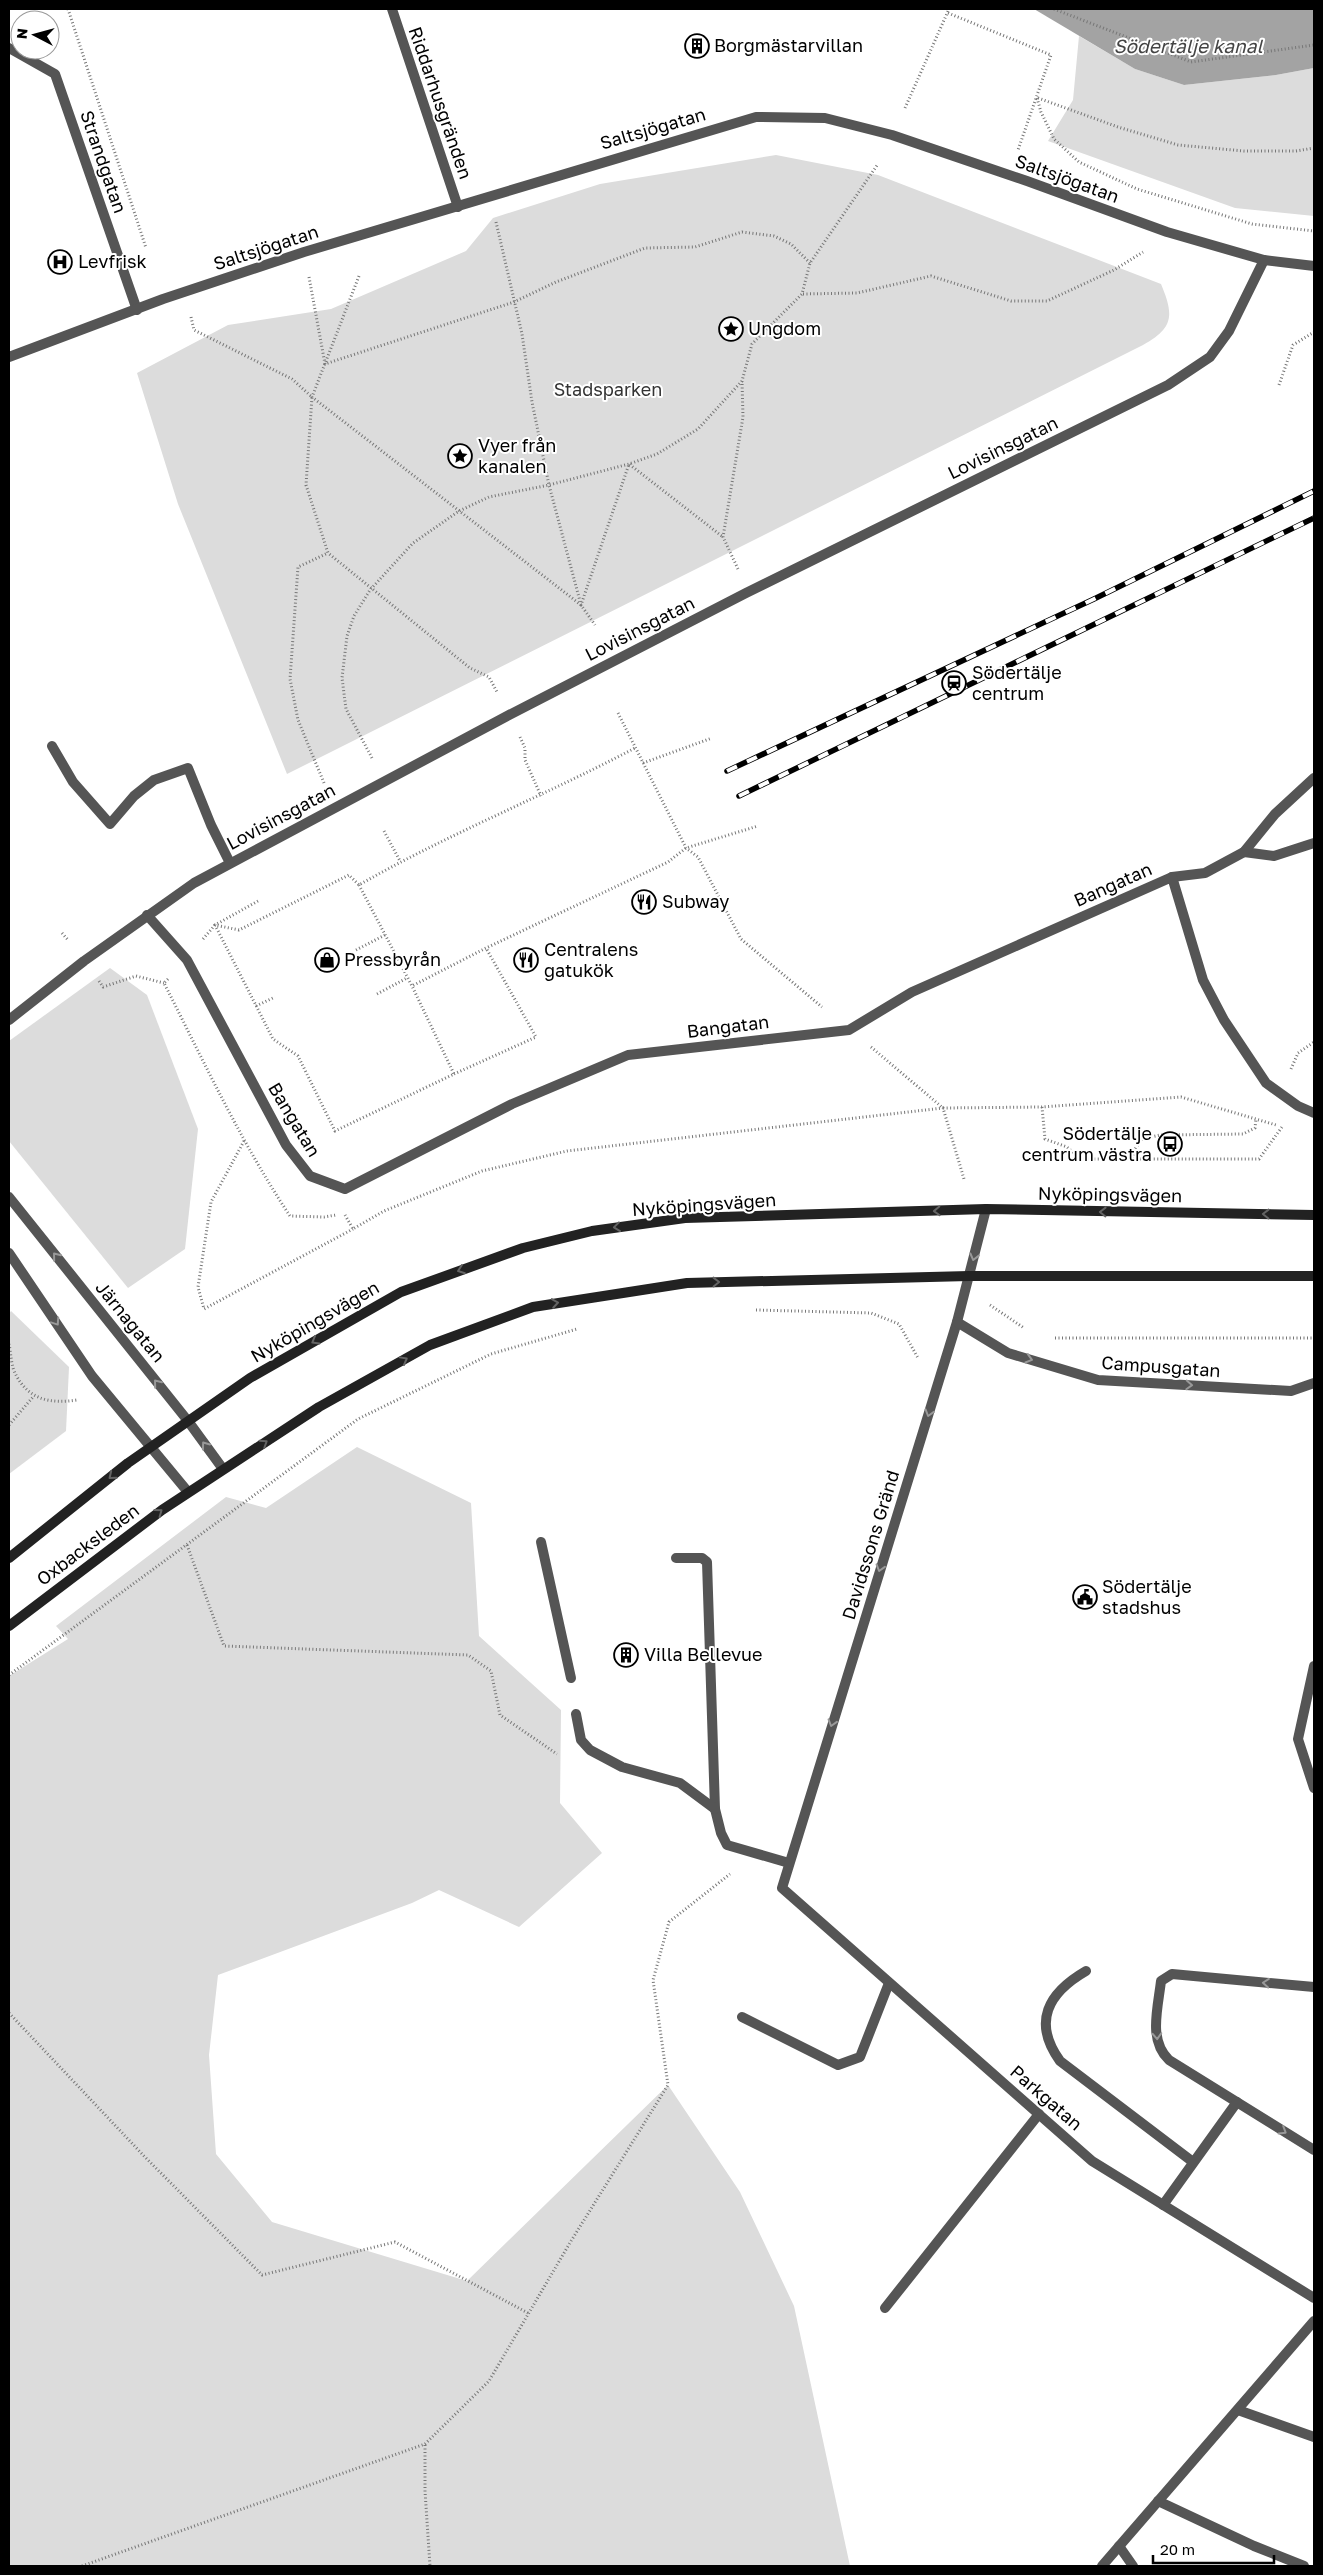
<svg xmlns="http://www.w3.org/2000/svg" width="1323" height="2575" viewBox="0 0 1323 2575" font-family="'Golos Text',sans-serif">
	<style>
		.green { fill: #dcdcdc }
		.water { fill: #a3a3a3 }
		.lines { fill: none; stroke-linecap: round; stroke-linejoin: round }
		.path { stroke: #777; stroke-width: 3; stroke-dasharray: 1 2.5; stroke-linecap: butt }
		.service { stroke: #555; stroke-width: 10 }
		.minor { stroke: #555; stroke-width: 10 }
		.tertiary { stroke: #555; stroke-width: 10 }
		.secondary { stroke: #222; stroke-width: 10 }
		.rail-casing { stroke: #000; stroke-width: 5.5 }
		.rail { stroke: #fff; stroke-width: 4; stroke-dasharray: 11; stroke-linecap: butt }
		.oneway { stroke: #646464 }
		.oneway2 { stroke: #999 }
		.labels { text-anchor: middle; stroke-width: 4; stroke-linejoin: round; paint-order: stroke }
		.poi-label { font-size: 18px; fill: #000; stroke: #fff; text-anchor: start }
		.street-label { font-size: 18px; fill: #000; stroke: #fff }
		.park-label { font-size: 18px; fill: #333; stroke: #fff }
		.water-label { font-size: 19px; font-style: italic; fill: #444; stroke: #fff }
	</style>
	<rect width="100%" height="100%" fill="#fff"/>
	<g class="green">
		<path d="M1079,36L1135,69L1184,85L1276,75L1314,68V216L1235,208L1048,141L1073,100Z"/>
		<path d="M776,155L878,175L1161,284C1174,315 1174,328 1143,345L287,774L178,504L137,373L228,325L331,309L466,251L493,218L600,184Z"/>
		<path d="M110,968L147,995L198,1129L185,1249L128,1288L9,1141V1041Z"/>
		<path d="M11,1311L69,1367L66,1431L9,1474V1314Z"/>
		<path d="M357,1447L471,1503L479,1636L561,1710L560,1803L602,1853L519,1927L439,1890L412,1903L218,1975L209,2055L216,2154L272,2222L467,2281L668,2085L740,2192L794,2306L850,2566H9V1676L68,1639L56,1626L226,1497L266,1508Z"/>
	</g>
	<path class="water" d="M1034,9H1314V68L1276,75L1184,85L1135,69Z"/>
	<g class="lines">
		<g class="path">
			<path d="M68,9L146,248"/>
			<path d="M1054,9L1191,62L1314,45"/>
			<path d="M948,13L1051,55L1018,150"/>
			<path d="M1037,98L1041,112L1054,139L1079,162L1137,189L1252,224L1314,231"/>
			<path d="M1038,98L1118,127L1178,145L1244,151H1296L1314,148"/>
			<path d="M905,108L949,9"/>
			<path d="M496,222L522,334L532,402L549,485L581,605L595,625"/>
			<path d="M359,276L312,397L581,605L629,464L723,537"/>
			<path d="M309,277L325,364L514,302L556,282L645,248L695,247L742,232L774,236L791,244L810,263"/>
			<path d="M803,294L857,293L931,276L1011,301H1047L1114,270L1143,252"/>
			<path d="M191,317L194,330L292,379L312,397L306,485L328,553L470,668L489,677L497,692"/>
			<path d="M1279,385L1293,345L1314,332"/>
			<path d="M738,569L723,537L743,417L742,381"/>
			<path d="M618,713L686,848L698,857L741,939L822,1007"/>
			<path d="M520,737L525,748V760L541,796"/>
			<path d="M372,758L346,709L342,678L347,636L354,616L370,590L413,543L459,511L489,497L549,485L629,464L657,454L698,429L742,381L752,344L802,294L810,263L878,164"/>
			<path d="M643,763L712,738"/>
			<path d="M324,783L298,720L290,679L298,567L328,553"/>
			<path d="M384,831L400,861"/>
			<path d="M359,885L412,986L486,948L668,862L686,848L758,826"/>
			<path d="M258,901L215,925L273,1039L298,1056L335,1131L454,1074L412,986"/>
			<path d="M62,933L68,940"/>
			<path d="M203,939L215,925L239,930L349,875L359,885C448,834 544,796 635,748"/>
			<path d="M356,950L385,935"/>
			<path d="M168,979L164,983C204,1062 241,1142 290,1216L324,1217L336,1215"/>
			<path d="M99,981L103,987L136,976L164,983"/>
			<path d="M377,994L407,978"/>
			<path d="M256,1006L275,997"/>
			<path d="M871,1047L943,1108L1042,1107L1181,1097L1276,1125"/>
			<path d="M1291,1069L1298,1053L1314,1042"/>
			<path d="M454,1074L536,1037L486,948"/>
			<path d="M1042,1107L1045,1139L1067,1147L1080,1159H1259L1282,1127"/>
			<path d="M244,1141L211,1202L198,1287L204,1309L353,1229"/>
			<path d="M1134,1159L1135,1149L1142,1139L1160,1135L1243,1134L1255,1128L1256,1119"/>
			<path d="M345,1215L353,1229L384,1211L482,1171L567,1151L943,1108L964,1179"/>
			<path d="M990,1305L1024,1328"/>
			<path d="M756,1310L871,1313L899,1324L918,1358"/>
			<path d="M1055,1338H1314"/>
			<path d="M9,1344C11,1353 11,1367 16,1375C29,1400 51,1404 77,1400"/>
			<path d="M9,1425L33,1397"/>
			<path d="M187,1545L224,1646L468,1655L491,1671L500,1715L557,1754"/>
			<path d="M9,1675L358,1419L491,1354L577,1329"/>
			<path d="M9,2013L144,2156L262,2275L395,2242L528,2313"/>
			<path d="M425,2445V2491L430,2566"/>
			<path d="M82,2566L425,2444L489,2381L571,2241L668,2085L653,1980L669,1922L730,1874"/>
		</g>
		<g class="service">
			<path d="M392,9L458,207"/>
			<path d="M52,746L73,782L110,824L134,796L154,780L188,768L211,825L230,863"/>
			<path d="M1244,852L1274,856L1314,843"/>
			<path d="M1172,877L1205,873L1244,852L1275,814L1314,778"/>
			<path d="M541,1542L571,1678"/>
			<path d="M676,1558H702L707,1562L715,1809L721,1833L727,1845L789,1863"/>
			<path d="M1314,1666L1298,1739L1314,1788"/>
			<path d="M576,1714L581,1740L590,1750L622,1767L680,1783L715,1809"/>
			<path d="M1086,1971C1048,1993 1032,2022 1060,2061L1193,2162"/>
			<path d="M1314,1987L1172,1974L1161,1981C1158,2008 1148,2040 1169,2060L1314,2150"/>
			<path d="M742,2017L838,2065L860,2057L889,1983"/>
			<path d="M1163,2205L1237,2102"/>
			<path d="M885,2308L1039,2114"/>
			<path d="M1238,2410L1314,2437"/>
			<path d="M1158,2501L1254,2546L1304,2566"/>
			<path d="M1119,2546L1133,2566"/>
			<path d="M1102,2566L1314,2321"/>
		</g>
		<g class="minor">
			<path d="M9,48L55,74L137,310"/>
			<path d="M9,357L163,299L304,252L756,117L825,118L892,135L1027,181L1167,232L1264,260L1229,331L1210,357L1168,385L746,593L509,715L194,883L84,961L9,1020"/>
			<path d="M147,915L187,960L286,1145L310,1176L345,1189L512,1104L628,1055L849,1030L912,992L1172,877L1203,980L1224,1020L1266,1083L1298,1106L1314,1113"/>
			<path d="M986,1209L957,1322L782,1888L1092,2161L1314,2298"/>
			<path d="M957,1322L1008,1353L1098,1380L1291,1391L1314,1383"/>
		</g>
		<g class="tertiary">
			<path d="M1264,260L1314,266"/>
			<path d="M9,1197L188,1421L223,1469"/>
			<path d="M9,1253L92,1376L188,1492"/>
		</g>
		<g class="secondary">
			<path d="M9,1558L128,1463L250,1378L401,1292L523,1248L592,1231L685,1218L986,1209L1314,1215"/>
			<path d="M9,1626L162,1510L319,1407L430,1345L533,1307L687,1283L969,1276H1314"/>
		</g>
		<g class="rail-casing">
			<g id="rail">
				<path d="M727,771L1094,599L1314,491"/>
				<path d="M739,796L1314,518"/>
			</g>
		</g>
		<use href="#rail" class="rail"/>
	</g>
	<defs><path id="oneway-chevron" d="M-2-3.5L2.5 0L-2 3.5" fill="none" stroke-width="1.6" stroke-linecap="round" stroke-linejoin="round" transform="scale(1.25)"/></defs>
	<g class="oneway">
		<use href="#oneway-chevron" transform="translate(937 1211) rotate(178)"/>
		<use href="#oneway-chevron" transform="translate(1103 1212) rotate(-179)"/>
		<use href="#oneway-chevron" transform="translate(1266 1214) rotate(-179)"/>
		<use href="#oneway-chevron" transform="translate(617 1227) rotate(173)"/>
		<use href="#oneway-chevron" transform="translate(461 1270) rotate(160)"/>
		<use href="#oneway-chevron" transform="translate(716 1282) rotate(-1)"/>
		<use href="#oneway-chevron" transform="translate(555 1303) rotate(-9)"/>
		<use href="#oneway-chevron" transform="translate(315 1341) rotate(150)"/>
		<use href="#oneway-chevron" transform="translate(404 1360) rotate(-29)"/>
		<use href="#oneway-chevron" transform="translate(264 1443) rotate(-33)"/>
		<use href="#oneway-chevron" transform="translate(112 1476) rotate(141)"/>
		<use href="#oneway-chevron" transform="translate(159 1512) rotate(-36)"/>
	</g>
	<g class="oneway2">
		<use href="#oneway-chevron" transform="translate(56 1256) rotate(-129)"/>
		<use href="#oneway-chevron" transform="translate(974 1257) rotate(104)"/>
		<use href="#oneway-chevron" transform="translate(56 1322) rotate(56)"/>
		<use href="#oneway-chevron" transform="translate(1029 1359) rotate(17)"/>
		<use href="#oneway-chevron" transform="translate(157 1383) rotate(-129)"/>
		<use href="#oneway-chevron" transform="translate(1189 1385) rotate(3)"/>
		<use href="#oneway-chevron" transform="translate(929 1413) rotate(107)"/>
		<use href="#oneway-chevron" transform="translate(205 1445) rotate(-126)"/>
		<use href="#oneway-chevron" transform="translate(880 1568) rotate(107)"/>
		<use href="#oneway-chevron" transform="translate(832 1723) rotate(107)"/>
		<use href="#oneway-chevron" transform="translate(1266 1983) rotate(-175)"/>
		<use href="#oneway-chevron" transform="translate(1157 2036) rotate(87)"/>
		<use href="#oneway-chevron" transform="translate(1283 2131) rotate(32)"/>
	</g>
	<defs>
		<g id="building-ring" transform="scale(1.25)"><circle r="9.5" fill="#fff" stroke="#000" stroke-width="1.5"/><path d="M-4-6H4V6H1V3H-1V6H-4ZM-2.5-4.3h1.7v1.8h-1.7ZM.8-4.3h1.7v1.8H.8ZM-2.5-1h1.7V.8h-1.7ZM.8-1h1.7V.8H.8Z" fill="#000"/></g>
		<g id="hospital-ring" transform="scale(1.25)"><circle r="9.5" fill="#fff" stroke="#000" stroke-width="1.5"/><path d="M-5-5h3v3.5h4V-5h3V5h-3V1.5h-4V5h-3Z" fill="#000"/></g>
		<g id="sight-ring" transform="scale(1.25)"><circle r="9.5" fill="#fff" stroke="#000" stroke-width="1.5"/><path d="M0-6L1.8-2.2L6-1.7L2.9 1.2L3.7 5.4L0 3.3L-3.7 5.4L-2.9 1.2L-6-1.7L-1.8-2.2Z" fill="#000"/></g>
		<g id="station-ring" transform="scale(1.25)"><circle r="9.5" fill="#fff" stroke="#000" stroke-width="1.5"/><path d="M-3-6H3Q5-6 5-4V2Q5 4 3 4L4.5 6H3L1.5 4h-3L-3 6H-4.5L-3 4Q-5 4-5 2V-4Q-5-6-3-6ZM-3.5-4v3h7v-3ZM-3.5 1v1.5H-2V1ZM2 1v1.5H3.5V1Z" fill="#000"/></g>
		<g id="restaurant-ring" transform="scale(1.25)"><circle r="9.5" fill="#fff" stroke="#000" stroke-width="1.5"/><path d="M-5-6h1v4h1v-4h1v4h1v-4h1v5L-1.5 .5V6h-2V.5L-5-1ZM5-6V6H3V1.5H1.5Q1.5-4 5-6Z" fill="#000"/></g>
		<g id="shop-ring" transform="scale(1.25)"><circle r="9.5" fill="#fff" stroke="#000" stroke-width="1.5"/><path d="M-5-2.5h2.3a2.7 3.5 0 0 1 5.4 0H5L5.5 6h-11ZM-1.5-2.5h3a1.5 2.3 0 0 0-3 0Z" fill="#000"/></g>
		<g id="bus-ring" transform="scale(1.25)"><circle r="9.5" fill="#fff" stroke="#000" stroke-width="1.5"/><path d="M-5-6H5V4H4V6H2V4H-2V6H-4V4H-5ZM-3.5-4V0h7V-4ZM-3.5 1.2v1.5H-2V1.2ZM2 1.2v1.5H3.5V1.2Z" fill="#000"/></g>
		<g id="civic-ring" transform="scale(1.25)"><circle r="9.5" fill="#fff" stroke="#000" stroke-width="1.5"/><path d="M-.6-6.5H3V-4.5H.6V-3L4-1V1h2V6H-6V1h2V-1L-.6-3ZM-1.2 2.5V6h2.4V2.5Z" fill="#000"/></g>
	</defs>
	<g fill-rule="evenodd">
		<use href="#building-ring" x="697" y="46"/>
		<use href="#hospital-ring" x="60" y="262"/>
		<use href="#sight-ring" x="731" y="329"/>
		<use href="#sight-ring" x="460" y="456"/>
		<use href="#station-ring" x="954" y="683"/>
		<use href="#restaurant-ring" x="644" y="902"/>
		<use href="#shop-ring" x="327" y="960"/>
		<use href="#restaurant-ring" x="526" y="960"/>
		<use href="#bus-ring" x="1170" y="1144"/>
		<use href="#civic-ring" x="1085" y="1597"/>
		<use href="#building-ring" x="626" y="1655"/>
	</g>
	<g class="labels">
		<g class="poi-label">
			<text x="714" y="52">Borgmästarvillan</text>
			<text x="78" y="268">Levfrisk</text>
			<text x="748" y="335">Ungdom</text>
			<text x="478" y="452">Vyer från<tspan x="478" dy="21">kanalen</tspan></text>
			<text x="972" y="679">Södertälje<tspan x="972" dy="21">centrum</tspan></text>
			<text x="662" y="908">Subway</text>
			<text x="544" y="956">Centralens<tspan x="544" dy="21">gatukök</tspan></text>
			<text x="344" y="966">Pressbyrån</text>
			<text x="1152" y="1140" text-anchor="end">Södertälje<tspan x="1152" dy="21">centrum västra</tspan></text>
			<text x="1102" y="1593">Södertälje<tspan x="1102" dy="21">stadshus</tspan></text>
			<text x="644" y="1661">Villa Bellevue</text>
		</g>
		<g class="street-label">
			<text transform="translate(440 103) rotate(71)" y="6">Riddarhusgränden</text>
			<text transform="translate(653 129) rotate(-16)" y="6">Saltsjögatan</text>
			<text transform="translate(103 162) rotate(71)" y="6">Strandgatan</text>
			<text transform="translate(1067 179) rotate(20)" y="6">Saltsjögatan</text>
			<text transform="translate(266 248) rotate(-18)" y="6">Saltsjögatan</text>
			<text transform="translate(1003 448) rotate(-26)" y="6">Lovisinsgatan</text>
			<text transform="translate(640 629) rotate(-27)" y="6">Lovisinsgatan</text>
			<text transform="translate(281 817) rotate(-28)" y="6">Lovisinsgatan</text>
			<text transform="translate(1113 885) rotate(-24)" y="6">Bangatan</text>
			<text transform="translate(728 1027) rotate(-7)" y="6">Bangatan</text>
			<text transform="translate(294 1120) rotate(59)" y="6">Bangatan</text>
			<text transform="translate(1110 1195) rotate(1)" y="6">Nyköpingsvägen</text>
			<text transform="translate(704 1205) rotate(-4)" y="6">Nyköpingsvägen</text>
			<text transform="translate(130 1322) rotate(51)" y="6">Järnagatan</text>
			<text transform="translate(315 1322) rotate(-30)" y="6">Nyköpingsvägen</text>
			<text transform="translate(1161 1367) rotate(4)" y="6">Campusgatan</text>
			<text transform="translate(88 1545) rotate(-37)" y="6">Oxbacksleden</text>
			<text transform="translate(871 1545) rotate(-73)" y="6">Davidssons Gränd</text>
			<text transform="translate(1046 2098) rotate(41)" y="6">Parkgatan</text>
		</g>
		<g class="park-label">
			<text x="608" y="396">Stadsparken</text>
		</g>
		<g class="water-label">
			<text x="1188" y="53">Södertälje kanal</text>
		</g>
	</g>
	<rect width="1323" height="2575" fill="none" stroke="#000000" stroke-width="20"/>
	<g transform="translate(35 35) rotate(276)"><circle r="24" fill="#ffffff" stroke="#999999"/>
	<path d="M0-4L9 19L0 12L-9 19Z" fill="#000000"/>
	<text y="-8" font-size="14" font-weight="bold" text-anchor="middle" fill="#000000">N</text>
	</g>
	<path d="M1153 2555v8h121v-8" fill="none" stroke="#000000" stroke-width="2.5"/>
	<text x="1160" y="2555" font-size="15" fill="#000000" stroke="#ffffff" stroke-width="4" paint-order="stroke">20 m</text>
</svg>
